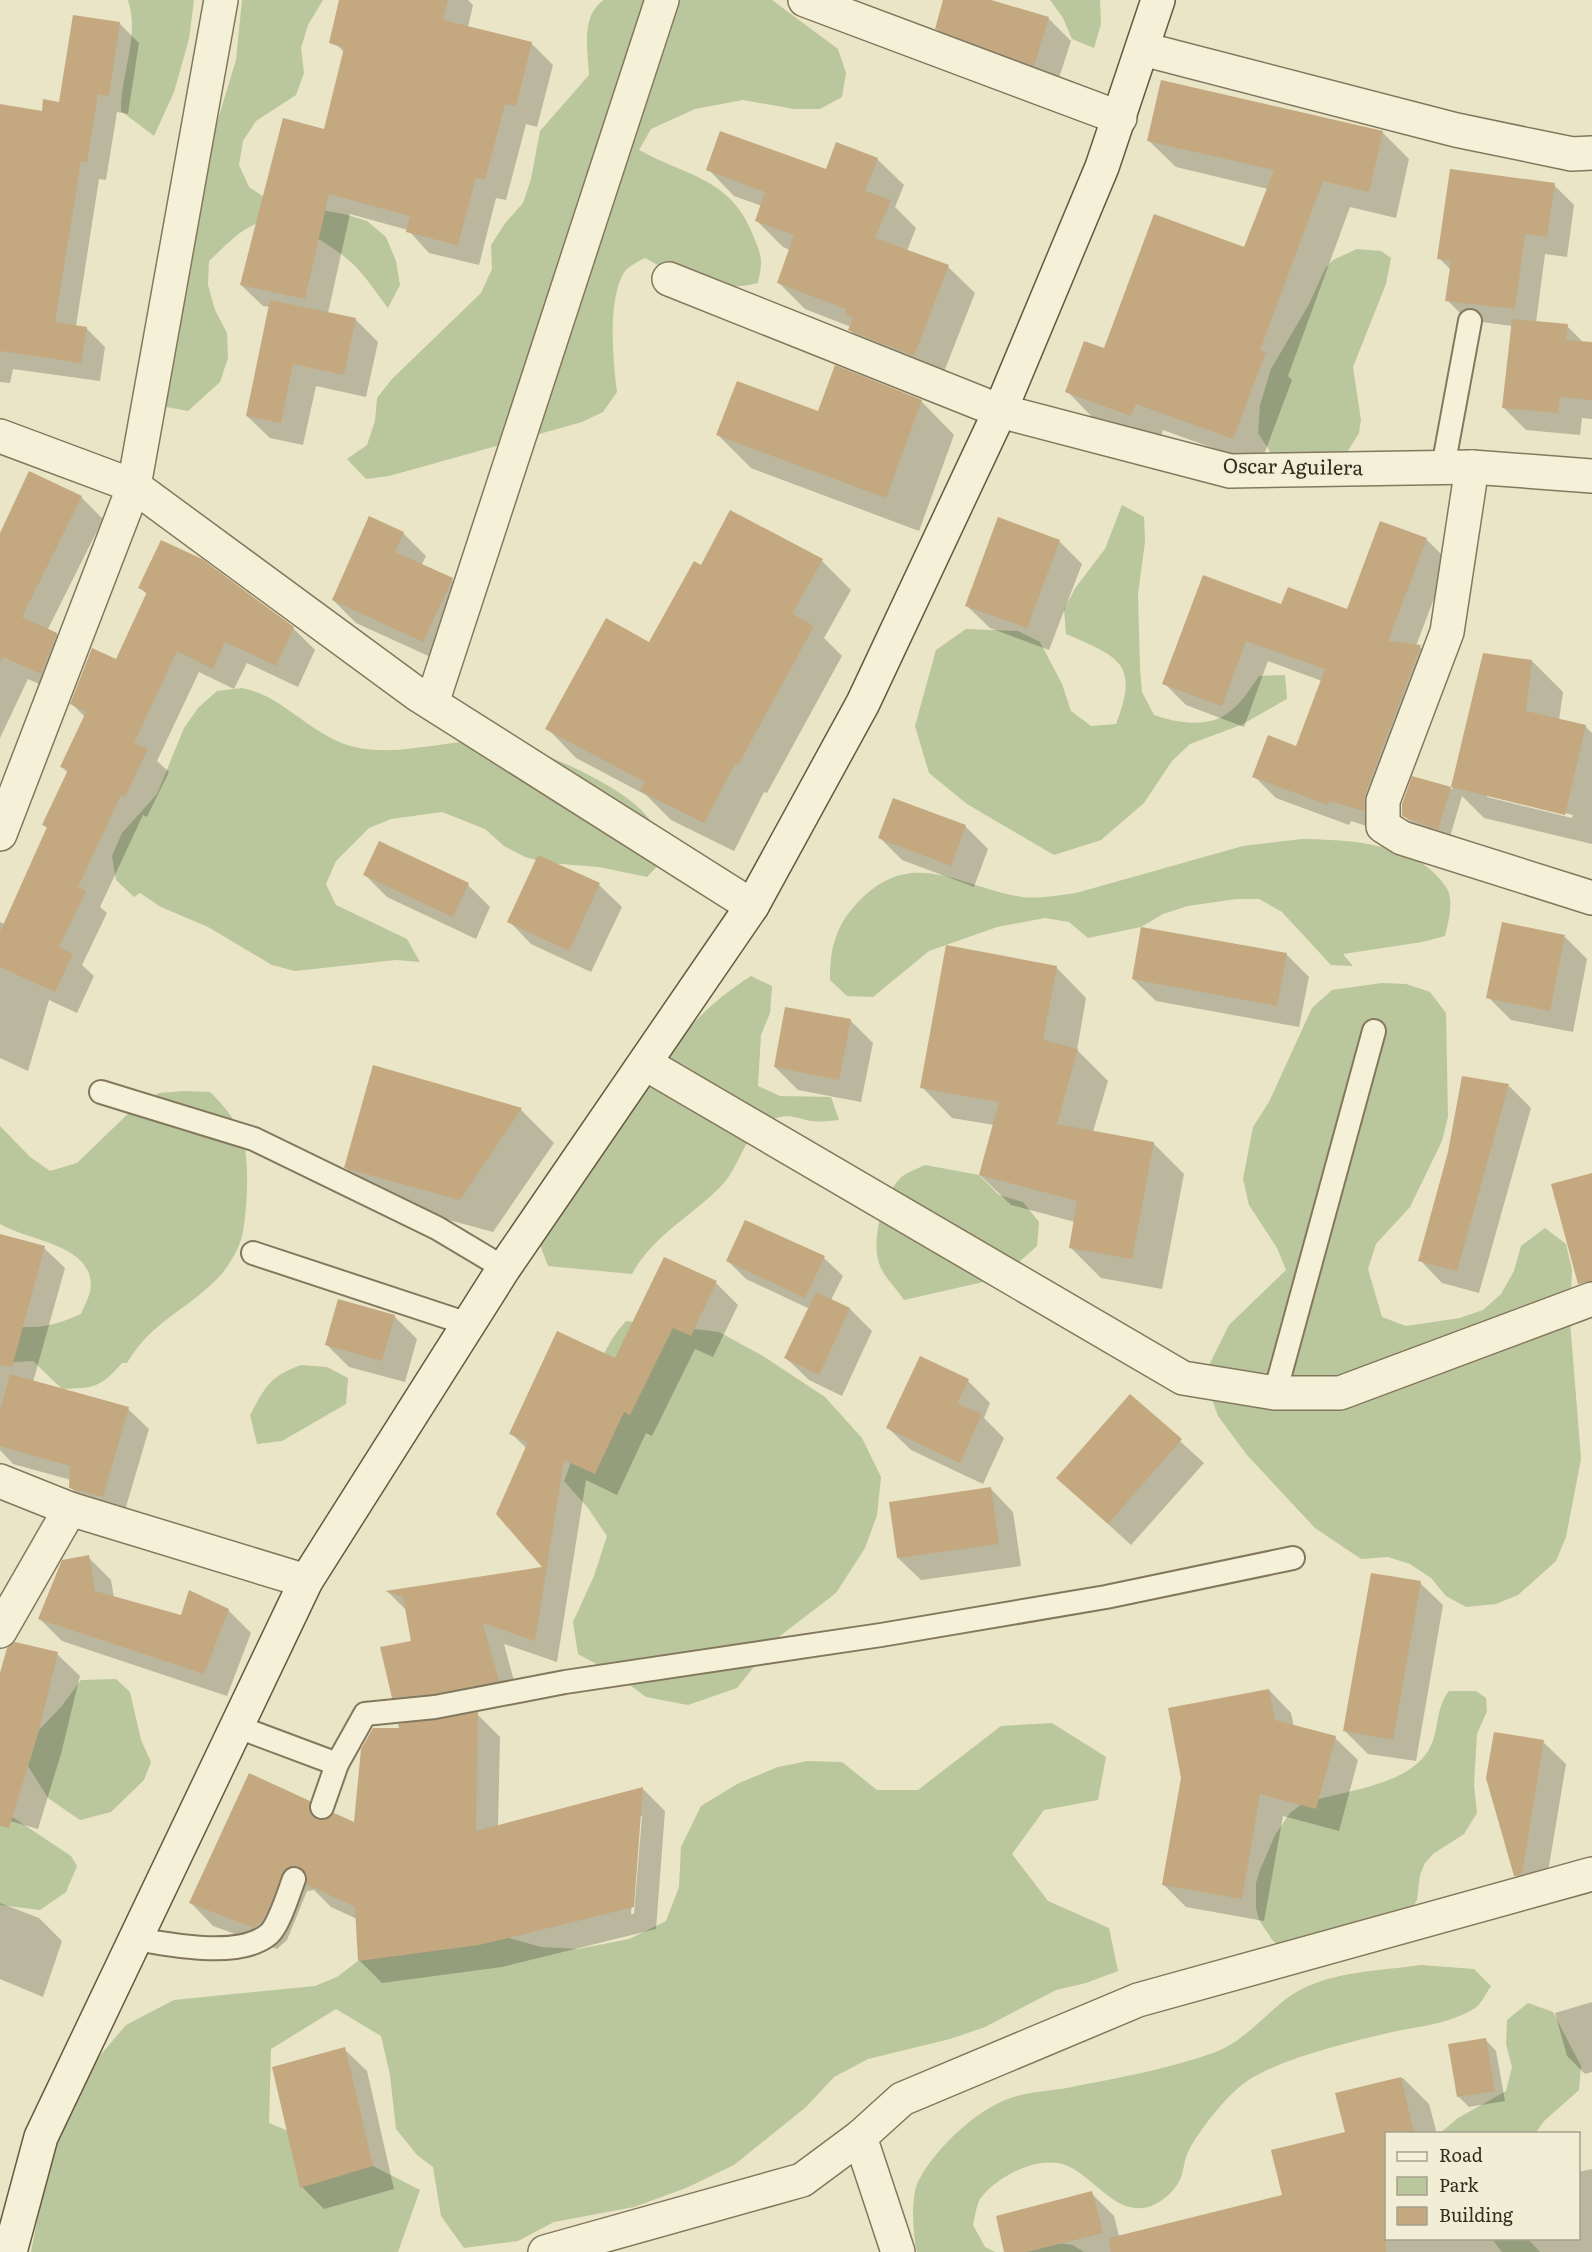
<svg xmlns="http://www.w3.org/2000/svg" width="1592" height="2252" viewBox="0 0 1592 2252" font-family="Literata,serif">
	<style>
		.green { fill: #bac69b }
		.shadow { fill: #0003; fill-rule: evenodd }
		.building { fill: #c4a880 }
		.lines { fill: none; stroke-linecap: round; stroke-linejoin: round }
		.lane-casing { stroke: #83785e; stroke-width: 26 }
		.street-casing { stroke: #83785e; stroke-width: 36 }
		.secondary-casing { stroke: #655941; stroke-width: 36 }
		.lane { stroke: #f5f1d9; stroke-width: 22 }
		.street { stroke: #f5f1d9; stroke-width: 33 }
		.secondary { stroke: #f5f1d9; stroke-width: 33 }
		.labels { text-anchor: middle; stroke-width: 4.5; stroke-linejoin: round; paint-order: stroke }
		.street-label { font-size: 20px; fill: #352e20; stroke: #f2eed5 }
	</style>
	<rect width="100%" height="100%" fill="#e9e5c6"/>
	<g class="green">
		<path d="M128,0H194L189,39L174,92L154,136L121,111C121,72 140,37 128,0Z"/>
		<path d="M242,0H323L308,25L301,48L304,73L296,95L256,121L243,141L239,165L249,187L270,201L344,214L367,221L386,237L396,261L400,285L388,308C378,295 368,280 357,268C341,251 293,219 269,221C245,222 226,246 209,261L208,285L215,310L227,333L228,358L220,382L188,411L161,406L206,159L236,60Z"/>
		<path d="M604,0H772L838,49L846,73L842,97L820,109H794L743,100L695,109L651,129L639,150C686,176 731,178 753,235C762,257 763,259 758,283C712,294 685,280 645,258C639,261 629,266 625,271C607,298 613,361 617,392L603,412L582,422L389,476L366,479L347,459L367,445L375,421L377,398L392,379L481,293L492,269L491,245L506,222L523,203L531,179L540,131L589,75C588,51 580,16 604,0Z"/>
		<path d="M1050,0H1100L1101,24L1094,48L1072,39L1063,18Z"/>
		<path d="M1357,249L1381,251L1391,258L1386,284L1353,367L1361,420L1359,433L1346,454L1283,458L1271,453L1258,433L1260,405L1271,369L1309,304L1325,269L1333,260Z"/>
		<path d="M1122,505L1144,517L1145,542L1138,594L1140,668L1142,692L1154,715C1176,723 1208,728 1228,713C1241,704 1250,689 1259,676L1285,675L1287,699L1241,725L1190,744L1172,761L1144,803L1101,840L1054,855L967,804L929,773L915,726L936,650L966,629L1018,631L1040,642L1062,684L1071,711L1091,726L1116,724C1140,662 1118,657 1066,634L1064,609L1076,587L1105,549Z"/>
		<path d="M242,688C251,690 260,693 268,697C297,713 325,742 359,748C401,756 444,740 486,741C527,742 618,783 645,814C656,826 660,845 663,860L647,877L599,867L548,863L525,857L504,846L485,829L442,812L391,819L369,828L336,861L326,884L336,905L407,939L420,962L396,960L295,971L272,965L208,927L161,907L140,893L134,897L116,880L112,856L122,833L157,794L184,728L198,708L217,691Z"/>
		<path d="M1302,839C1348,840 1417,842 1446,887C1455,900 1448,922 1445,936L1422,942L1343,954L1353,966L1331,965L1282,912L1259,899H1236L1188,906L1163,914L1141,927L1088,938L1069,922L1045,918L997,927L929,951L873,997L847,996L830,980C830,947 836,925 859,901C914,845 961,888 1022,897C1040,899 1059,895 1076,893L1243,846Z"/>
		<path d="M751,976L772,986L770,1013L761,1035L758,1086L780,1096L831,1097L839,1120C830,1121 820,1122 811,1121C793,1117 786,1112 768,1122C744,1134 740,1166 723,1184C693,1216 654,1234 632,1274L548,1266L539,1242L659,1071C682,1030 712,1001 751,976Z"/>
		<path d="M1382,983L1406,984L1430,992L1446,1013L1448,1117L1442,1141L1410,1207L1376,1244L1368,1269L1382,1317L1406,1326L1460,1318L1483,1310L1501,1294L1514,1271L1521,1246L1545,1228L1566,1244L1572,1270L1570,1321L1581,1459L1566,1537L1556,1561L1518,1595L1496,1604L1466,1607L1446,1596L1431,1578L1410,1564L1388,1557L1361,1559L1315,1528L1247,1455L1218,1416L1210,1394L1207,1369L1229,1325L1286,1270L1277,1248L1249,1205L1243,1179L1253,1127L1269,1102L1312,1008L1332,990Z"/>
		<path d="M185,1091L210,1092C222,1104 233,1116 240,1132C251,1154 247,1207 243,1232C240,1248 228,1268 217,1279C184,1312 152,1321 127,1363H122C100,1388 94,1388 62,1389L33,1361L0,1363L7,1325C38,1330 53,1326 81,1314C84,1307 88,1299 90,1292C99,1245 28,1241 0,1224V1126L30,1157L50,1171L77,1163L135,1107L159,1093Z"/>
		<path d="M925,1165L979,1175L999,1195L1023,1202L1039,1222L1037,1246L1001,1278L904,1300C897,1289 885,1278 880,1266C870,1242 883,1191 904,1175C910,1171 919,1168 925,1165Z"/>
		<path d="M626,1321L719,1332L763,1356L825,1397L862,1438L881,1477L877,1515L865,1548L836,1593L776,1639L737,1688L688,1705L646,1697L615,1674L578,1654L573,1622L594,1576L607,1536L588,1508L564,1481C586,1429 586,1364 626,1321Z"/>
		<path d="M301,1365L327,1367L348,1378L346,1404L282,1441L257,1444L250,1415C266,1386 269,1377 301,1365Z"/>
		<path d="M116,1679L130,1692L141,1740L151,1762L144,1780L111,1812L80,1820L48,1798L28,1766L39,1730L61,1707L81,1680Z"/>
		<path d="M1449,1691H1476L1486,1698L1487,1711L1477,1734L1474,1785L1477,1813L1464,1834L1433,1854L1425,1863L1420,1875L1417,1900L1398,1932L1379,1951L1346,1955L1284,1948L1273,1941L1259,1920L1256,1908V1883L1260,1870L1275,1835L1290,1813L1302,1804C1339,1791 1406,1787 1428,1751C1440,1733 1434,1710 1449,1691Z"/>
		<path d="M1052,1723L1106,1757L1098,1800L1044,1810L1012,1854L1048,1901L1109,1928L1118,1971L1086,1983L1056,1990L985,2027L950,2039L868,2059L834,2077L806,2107L734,2165L686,2188L634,2207L554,2222L518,2241L464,2248L441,2216L433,2167L417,2155L396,2129L390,2075L381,2036L336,2009L271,2049L269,2123L373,2166L420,2190L398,2252H31L43,2190L41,2137L87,2071L126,2025L174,2000L315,1986L337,1977L358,1961L407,1938L448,1930L509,1938L541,1947L578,1949L629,1939L666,1921L679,1887L681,1847L701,1806L739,1783L778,1767L808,1761L842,1762L877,1790H918L1001,1726Z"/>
		<path d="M14,1818L71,1856L77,1866L66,1892L40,1910L0,1905V1819Z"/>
		<path d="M1421,1965L1474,1969L1491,1986C1486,1993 1482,2003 1475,2008C1448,2025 1418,2026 1388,2033C1346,2043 1287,2057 1250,2079C1229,2092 1199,2130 1188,2152C1185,2158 1184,2167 1182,2174C1178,2189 1162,2203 1148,2207C1115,2216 1092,2174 1065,2165C1037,2155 996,2177 980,2199C976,2206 975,2217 973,2225L985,2247L995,2252H917C913,2234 910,2196 919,2180C935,2149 975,2111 1008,2099C1026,2092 1048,2091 1067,2088C1116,2078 1165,2070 1213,2053C1245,2042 1266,2012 1293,1994C1330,1971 1380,1971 1421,1965Z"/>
		<path d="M1528,2003L1553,2012L1581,2066L1579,2090L1543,2122L1536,2133H1440L1458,2118L1506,2091L1512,2067L1506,2044L1507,2020Z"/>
		<path d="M1492,2239H1528L1540,2252H1502Z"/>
		<path d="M1050,2242L1073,2245L1084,2252H1014Z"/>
	</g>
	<g class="shadow">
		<path d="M349,0H468L473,5L468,27L531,43L553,65L537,127L526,124L506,200L496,198L479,265L429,253L408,230L350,214L328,313L355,319L378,342L366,397L316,386L303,445L270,438L247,416L270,307L263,306L241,285L325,131L344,52L337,45Z"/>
		<path d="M945,0H986L1048,18L1071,41L1056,87L959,51L936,28Z"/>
		<path d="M119,23L139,43L128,114L117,112L106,180L99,179L76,326L86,328L105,347L100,381L13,369L10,383L0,382V106L43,112L61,104Z"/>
		<path d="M1382,132L1409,159L1396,218L1350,207L1288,376L1292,380L1260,465L1163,430L1159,442L1094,419L1067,391L1105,350L1245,249L1268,189L1176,167L1148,140Z"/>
		<path d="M877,159L904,185L895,207L916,228L907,251L948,267L975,293L940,382L877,356L850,330L851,327L805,309L778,282L790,250L783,247L756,220L762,206L734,196L708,169L827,171Z"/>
		<path d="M1554,185L1574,205L1567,257L1545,254L1536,323L1567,326L1584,343L1592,344V419L1582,418L1580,435L1526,430L1504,408L1512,326L1467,320L1447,300L1451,270L1439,258Z"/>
		<path d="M921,401L954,435L919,531L751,468L718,435L819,413Z"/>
		<path d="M30,473L81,497L103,519L48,629L57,634L78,656L63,695L28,679L0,738V537Z"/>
		<path d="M403,533L426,556L421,566L452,580L474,602L446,664L356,623L333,600Z"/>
		<path d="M1426,539L1448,561L1416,646L1420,647L1442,668L1385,832L1351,821L1349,825L1276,798L1254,776L1297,747L1322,681L1268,661L1244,727L1186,705L1164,683L1282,606L1348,611Z"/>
		<path d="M1059,541L1082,564L1049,650L990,628L967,606Z"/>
		<path d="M822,561L851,590L824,638L842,656L767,793L764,792L734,851L671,820L646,795L576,758L547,728L650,644L701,567Z"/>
		<path d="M140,588L293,628L315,650L298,687L247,663L234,689L199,672L157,761L169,772L147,817L143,815L100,907L107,913L82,965L94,976L77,1013L49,1000L28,1071L0,1058V922L5,924L48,829L44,825L68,773L62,767L85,717L72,704L117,661L148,595Z"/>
		<path d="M1484,655L1532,661L1563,692L1559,720L1585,726L1592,733V844L1484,818L1462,796L1449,840L1415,826L1403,815L1413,778L1452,789ZM1487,794L1573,815L1572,818L1487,797Z"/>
		<path d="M965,826L988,849L974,887L902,860L880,838Z"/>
		<path d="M365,875L468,885L490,907L476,939L387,897Z"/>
		<path d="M599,885L622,907L591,972L531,944L509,921Z"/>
		<path d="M1565,937L1587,959L1573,1032L1511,1020L1488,997Z"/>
		<path d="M1287,955L1309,977L1299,1027L1156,1001L1133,979Z"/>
		<path d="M1056,967L1086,998L1077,1050L1108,1081L1093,1132L1153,1143L1184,1174L1162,1289L1101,1278L1070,1247L1075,1222L1011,1205L980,1175L994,1125L952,1118L922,1087Z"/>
		<path d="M850,1020L873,1043L861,1102L798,1090L775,1067Z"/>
		<path d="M374,1067L521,1110L554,1143L493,1232L379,1201L346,1168Z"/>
		<path d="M1509,1086L1531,1108L1479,1293L1442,1283L1420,1260Z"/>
		<path d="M0,1235L44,1248L65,1268L33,1382L128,1409L149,1429L123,1517L91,1508L70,1487L71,1480L13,1464L0,1450Z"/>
		<path d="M824,1258L843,1276L831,1300L850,1309L872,1331L842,1396L809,1380L786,1358L810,1309L746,1279L728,1261Z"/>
		<path d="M716,1283L738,1305L713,1357L695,1349L652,1436L646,1433L617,1495L586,1480L557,1662L504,1644L520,1703L468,1713L469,1715L477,1714L500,1737L498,1826L643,1789L665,1811L656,1929L502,1967L382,1983L359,1960L357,1919L331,1907L314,1890L307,1891L287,1940L277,1949L213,1926L191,1903L309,1803L327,1821L356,1825L401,1730L445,1719L444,1716L415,1719L393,1697L412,1642L407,1611L388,1592L545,1568L527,1449L511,1433L616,1360ZM639,1816H642L634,1914H631Z"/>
		<path d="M394,1316L417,1339L405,1382L349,1367L327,1345Z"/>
		<path d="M968,1381L990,1403L984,1418L1004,1438L983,1484L911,1450L888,1428Z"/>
		<path d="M1130,1396L1204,1463L1131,1545L1058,1478Z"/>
		<path d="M991,1489L1013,1512L1021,1566L921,1580L898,1558Z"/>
		<path d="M88,1557L111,1580L114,1598L182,1617L228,1610L251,1633L227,1696L62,1641L39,1618Z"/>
		<path d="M1420,1583L1443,1605L1416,1761L1368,1754L1345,1731Z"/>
		<path d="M57,1654L80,1676L61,1754L38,1829L0,1818V1679Z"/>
		<path d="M1269,1690L1291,1713L1294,1727L1335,1738L1358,1760L1339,1831L1283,1816L1264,1921L1186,1907L1163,1884Z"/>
		<path d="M1543,1742L1566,1764L1544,1896L1538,1898L1515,1875Z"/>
		<path d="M0,1903L39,1918L62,1941L43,1997L0,1979Z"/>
		<path d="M1592,2002V2072L1585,2074L1567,2056L1555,2013Z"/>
		<path d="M1485,2039L1496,2051L1505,2101L1469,2107L1458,2096Z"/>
		<path d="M344,2049L367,2071L394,2189L324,2209L302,2187Z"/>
		<path d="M1403,2078L1429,2104L1437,2134H1386V2238H1578V2172L1592,2169V2252H1204L1284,2196L1347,2133L1337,2094Z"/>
		<path d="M1091,2193L1114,2216L1123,2252H1006Z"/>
	</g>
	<g class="building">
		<path d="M339,0H448L443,20L532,42L516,106L505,104L485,180L476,177L458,245L406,232L410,216L329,194L305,299L240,285L283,118L324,129L344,48L329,43Z"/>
		<path d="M943,0H991L1049,17L1034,66L935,29Z"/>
		<path d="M73,15L120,22L109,96L98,94L87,162L81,161L55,322L87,327L81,363L0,351V104L42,111L43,99L59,102Z"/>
		<path d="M1161,80L1383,131L1369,192L1323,181L1260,350L1266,352L1233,439L1136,404L1131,416L1065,392L1084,341L1104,348L1154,214L1244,247L1274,170L1147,141Z"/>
		<path d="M720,131L826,169L836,142L878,158L865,191L891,200L875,238L949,265L914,356L848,330L853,318L845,314L846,309L777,283L794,235L755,221L765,192L706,170Z"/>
		<path d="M1450,169L1555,183L1547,237L1525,234L1515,309L1445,301L1451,261L1437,259Z"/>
		<path d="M270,300L356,318L344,375L293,364L281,423L246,416Z"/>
		<path d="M1512,319L1568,324L1566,340L1592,342V400L1560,397L1558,413L1502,408Z"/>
		<path d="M835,365L922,400L886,498L716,435L737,381L818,411Z"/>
		<path d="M29,471L82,496L22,617L57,633L41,674L3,657L0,662V533Z"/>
		<path d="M730,510L823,559L792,614L814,626L738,765L735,764L704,823L640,791L645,782L545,729L606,618L649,642L694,561L701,565Z"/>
		<path d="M369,516L404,532L395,552L453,578L423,642L332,600Z"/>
		<path d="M998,517L1060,540L1027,628L965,606Z"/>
		<path d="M1380,521L1427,538L1388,641L1421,645L1365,794L1364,811L1329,801L1328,805L1252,777L1268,735L1296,746L1325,669L1246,641L1222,706L1162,684L1203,575L1281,604L1288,587L1347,609Z"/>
		<path d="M161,540L202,559L294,627L276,666L225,642L213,669L177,651L134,743L148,749L125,797L121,795L78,887L86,891L59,947L73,954L55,992L0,967V932L47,827L42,825L68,770L60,767L86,712L70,704L92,648L116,659L147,592L138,588Z"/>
		<path d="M1483,653L1532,660L1526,711L1586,725L1565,815L1451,787Z"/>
		<path d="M1412,776L1451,787L1438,830L1402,816V804Z"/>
		<path d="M893,798L966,825L951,866L878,838Z"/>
		<path d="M379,841L469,883L453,917L363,875Z"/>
		<path d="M538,855L600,883L569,951L507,922Z"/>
		<path d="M1502,922L1565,935L1550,1011L1486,998Z"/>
		<path d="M1141,927L1287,953L1277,1006L1132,979Z"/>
		<path d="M946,945L1057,966L1043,1040L1078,1049L1057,1124L1154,1142L1132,1259L1069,1248L1077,1201L979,1175L999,1102L920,1088Z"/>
		<path d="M785,1007L851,1019L839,1080L774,1067Z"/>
		<path d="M373,1065L522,1108L460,1200L344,1168Z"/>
		<path d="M1462,1076L1509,1084L1457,1271L1418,1261L1448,1152Z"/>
		<path d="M1592,1173V1281L1578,1284L1551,1184Z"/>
		<path d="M745,1220L825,1256L805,1298L726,1261Z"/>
		<path d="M0,1234L45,1246L12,1367L0,1365Z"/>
		<path d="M664,1257L717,1281L691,1336L673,1328L630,1415L624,1412L595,1474L564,1460L535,1641L483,1623L499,1681L433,1694L392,1698L380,1647L411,1641L403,1597L385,1591L542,1567L496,1514L528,1442L509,1434L557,1331L615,1358Z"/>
		<path d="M816,1292L850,1308L819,1375L784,1358Z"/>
		<path d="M338,1299L395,1315L382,1361L325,1345Z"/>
		<path d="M920,1356L969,1379L957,1404L982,1414L960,1463L886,1428Z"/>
		<path d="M10,1374L129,1407L103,1497L69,1488L70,1466L0,1446V1411Z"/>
		<path d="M1130,1394L1182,1439L1108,1524L1056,1478Z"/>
		<path d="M991,1487L999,1544L897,1558L889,1502Z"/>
		<path d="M89,1555L95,1591L181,1615L189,1590L229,1609L204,1674L38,1619L62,1560Z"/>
		<path d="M1371,1573L1421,1581L1393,1740L1343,1731Z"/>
		<path d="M15,1642L58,1652L39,1730L9,1828L0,1826V1673L7,1648Z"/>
		<path d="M1269,1689L1275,1720L1336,1736L1316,1809L1260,1794L1242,1899L1162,1885L1181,1778L1168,1708Z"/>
		<path d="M478,1712L476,1831L643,1787L634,1907L479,1945L358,1961L355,1907L306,1884L307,1876L298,1866L285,1869L265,1917L254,1928L189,1903L249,1773L310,1801L309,1810L317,1819L325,1820L334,1813L354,1822L361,1749L373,1728H399L398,1724Z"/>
		<path d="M1494,1732L1544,1740L1522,1874L1514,1876L1486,1778Z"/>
		<path d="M1486,2038L1495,2091L1457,2097L1448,2044Z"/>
		<path d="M345,2047L373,2166L300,2188L272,2067Z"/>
		<path d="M1401,2077L1414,2133H1386V2252H1111L1109,2238L1282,2195L1271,2150L1345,2132L1335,2093Z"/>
		<path d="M1092,2191L1103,2233L1027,2252H1004L996,2216Z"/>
	</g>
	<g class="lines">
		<g class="lane-casing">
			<g id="lane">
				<path d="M1443,467L1470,321"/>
				<path d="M101,1092L254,1139L437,1228L504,1268"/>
				<path d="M253,1253L468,1324"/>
				<path d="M1275,1393L1374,1031"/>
				<path d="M238,1727L337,1764L365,1714L435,1707L565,1682L881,1635L1106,1597L1293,1558"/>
				<path d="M322,1807L337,1764"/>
				<path d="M136,1939C171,1945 240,1959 269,1934C279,1925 289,1892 294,1879"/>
			</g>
		</g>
		<g class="street-casing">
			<g id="street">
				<path d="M805,0L1120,118"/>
				<path d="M1143,49L1456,130L1572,154L1592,153"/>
				<path d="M669,279L1000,411L1230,471L1472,467L1592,476"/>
				<path d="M0,436L134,486L417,694L752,906"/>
				<path d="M1472,467L1447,632L1383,801V826L1402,838L1592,898"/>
				<path d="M432,703L662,0"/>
				<path d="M0,834L134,486L221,0"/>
				<path d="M646,1064L1183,1378L1275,1393H1340L1592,1299"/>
				<path d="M0,1481L70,1509L306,1581"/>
				<path d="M0,1631L70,1509"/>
				<path d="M860,2137L898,2252"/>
				<path d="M545,2252L802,2180L860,2137L902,2099L1138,2000L1592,1874"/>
			</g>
		</g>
		<g class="secondary-casing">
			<path id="secondary" d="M10,2252L41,2137L306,1581L504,1268L752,906L863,703L1000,411L1102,167L1158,0"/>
		</g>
		<use href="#lane" class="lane"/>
		<use href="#street" class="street"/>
		<use href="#secondary" class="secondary"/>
	</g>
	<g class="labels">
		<g class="street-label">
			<text transform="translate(1293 467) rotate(1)" y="7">Oscar Aguilera</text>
		</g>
	</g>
	<rect x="1385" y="2132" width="195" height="108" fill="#f2eed5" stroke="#a6a18d" stroke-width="1.5"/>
	<rect x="1397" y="2152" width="30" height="9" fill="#f5f1d9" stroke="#a6a18d" stroke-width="1.5"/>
	<text x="1439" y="2162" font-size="18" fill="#352e20">Road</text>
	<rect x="1397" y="2177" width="30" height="18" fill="#bac69b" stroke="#a6a18d" stroke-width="1.5"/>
	<text x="1439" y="2192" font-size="18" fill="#352e20">Park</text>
	<rect x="1397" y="2207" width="30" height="18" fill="#c4a880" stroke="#a6a18d" stroke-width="1.5"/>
	<text x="1439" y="2222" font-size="18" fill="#352e20">Building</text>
</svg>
